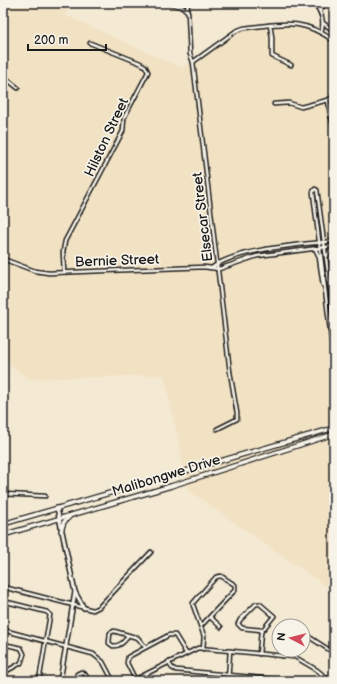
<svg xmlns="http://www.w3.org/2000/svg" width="337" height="684" viewBox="0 0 337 684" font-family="'Balsamiq Sans',sans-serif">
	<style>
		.built { fill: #f2e2c4 }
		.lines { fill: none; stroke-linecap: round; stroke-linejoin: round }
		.minor-casing { stroke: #1c1c1c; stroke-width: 5.5 }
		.tertiary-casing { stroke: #1c1c1c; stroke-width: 6 }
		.secondary-casing { stroke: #1c1c1c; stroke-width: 6 }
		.minor { stroke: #f7f3e8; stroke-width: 2.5 }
		.tertiary { stroke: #f7f3e8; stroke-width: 3 }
		.secondary { stroke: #f7f3e8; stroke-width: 3.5 }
		.labels { text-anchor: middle; stroke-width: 3.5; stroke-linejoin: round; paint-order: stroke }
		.street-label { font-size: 14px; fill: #1c1c1c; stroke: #f7f3e8 }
	</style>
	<rect width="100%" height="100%" fill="#f4e9d3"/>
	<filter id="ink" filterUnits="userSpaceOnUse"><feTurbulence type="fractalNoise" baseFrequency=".025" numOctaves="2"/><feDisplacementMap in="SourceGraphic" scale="8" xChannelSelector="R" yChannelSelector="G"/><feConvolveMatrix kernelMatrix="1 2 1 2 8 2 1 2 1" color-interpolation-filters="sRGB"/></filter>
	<g filter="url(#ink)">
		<path class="built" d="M3,3H69L65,15L182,68L236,27L284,22L314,29L334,44V592L189,491L164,375L29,379L3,361Z"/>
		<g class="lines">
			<g class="minor-casing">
				<g id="minor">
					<path d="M169,3L184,8L188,12L190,54L193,62L230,372L237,413V419L217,429"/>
					<path d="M314,3C321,11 325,22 321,32"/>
					<path d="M187,10L188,3"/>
					<path d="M320,11L325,3"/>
					<path d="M323,23L334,31"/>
					<path d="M270,25L272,37V56L291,65"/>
					<path d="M193,62L236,31L244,28C282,24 301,17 334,41"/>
					<path d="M3,76L18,88"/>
					<path d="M334,96L328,100L330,114L334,127"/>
					<path d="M274,104L289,103L301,107L328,100"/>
					<path d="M315,248L319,257L323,285"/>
					<path d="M327,256L333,247"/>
					<path d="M3,259L35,271L49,273L204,267L219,269L257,256L334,246"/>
					<path d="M213,267C237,249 303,244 334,241"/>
					<path d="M64,272L63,252L65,241L123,131L124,118L148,72L145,66L140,63L90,43"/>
					<path d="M334,317L317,190L315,189L313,192L334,362"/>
					<path d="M3,494L45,496"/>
					<path d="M3,587L93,610L99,607L151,552"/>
					<path d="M3,601L47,612L50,615L39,681"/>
					<path d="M210,617L221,627"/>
					<path d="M201,626L235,590V585L221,576L216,577L193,603V605L204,636L203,649"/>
					<path d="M3,630L93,654L103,662L113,681"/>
					<path d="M303,633L334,653"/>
					<path d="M128,635C125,642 121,646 113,646L109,643L110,633L114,631L138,638L145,647"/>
					<path d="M3,644L21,648L24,654L21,663L3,673"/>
					<path d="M259,654L261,632L274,616L260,604H256L240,620L238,624L242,628L262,630"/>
					<path d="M283,656V650"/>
					<path d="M168,662L172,668L176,670L292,681"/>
					<path d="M3,673L7,681"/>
					<path d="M135,679L127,663L128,657L169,635H175L186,653"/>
					<path d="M75,681L77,674L81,672L85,674L89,681"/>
					<path d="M132,681L198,648L295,657L317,670L330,681"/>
					<path d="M228,681L230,651"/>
				</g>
			</g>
			<g class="tertiary-casing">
				<g id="tertiary">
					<path d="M57,508L75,592L60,681"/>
					<path d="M75,592L84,608"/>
				</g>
			</g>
			<g class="secondary-casing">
				<g id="secondary">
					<path d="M3,524L334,428"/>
					<path d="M61,531L64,522L70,516"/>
					<path d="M3,535L171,486L334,434"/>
				</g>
			</g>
			<use href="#minor" class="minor"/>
			<use href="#tertiary" class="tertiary"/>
			<use href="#secondary" class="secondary"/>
		</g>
	</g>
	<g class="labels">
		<g class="street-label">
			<text transform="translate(106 137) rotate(-65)" y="5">Hilston Street</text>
			<text transform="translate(202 217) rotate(-97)" y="5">Elsecar Street</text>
			<text transform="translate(117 260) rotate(-2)" y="5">Bernie Street</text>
			<text transform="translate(166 475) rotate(-17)" y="5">Malibongwe Drive</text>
		</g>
	</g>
	<rect width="337" height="684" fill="none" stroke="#f7f3e8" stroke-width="16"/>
	<rect x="8" y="8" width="321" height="668" fill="none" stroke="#1c1c1c" stroke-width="1.5" filter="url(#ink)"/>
	<g transform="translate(291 638) rotate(277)"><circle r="19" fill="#f7f3e8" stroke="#9f9d96"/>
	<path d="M0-3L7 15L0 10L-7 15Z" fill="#d1495b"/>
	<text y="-6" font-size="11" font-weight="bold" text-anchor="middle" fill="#1c1c1c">N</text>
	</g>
	<path d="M28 44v6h78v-6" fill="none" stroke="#1c1c1c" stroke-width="2"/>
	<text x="34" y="44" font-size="12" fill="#1c1c1c" stroke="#f7f3e8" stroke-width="3" paint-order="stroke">200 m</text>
</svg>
